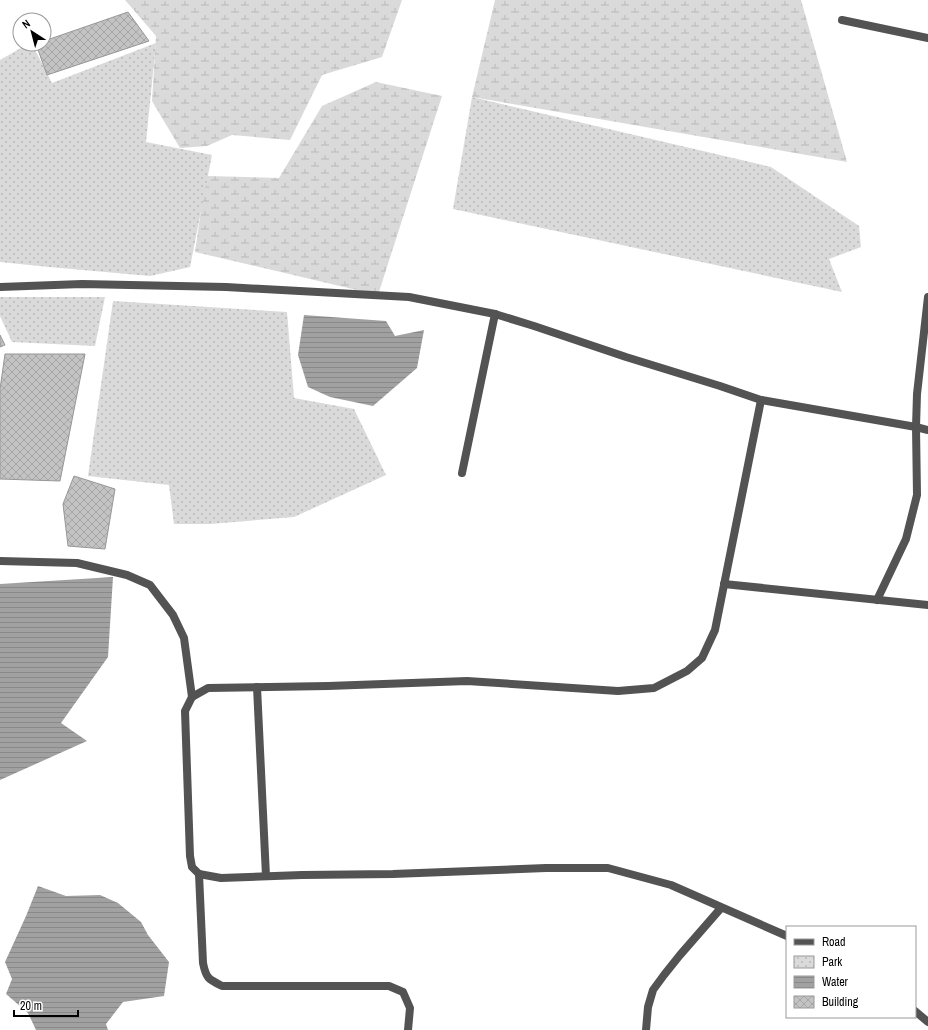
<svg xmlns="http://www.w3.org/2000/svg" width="928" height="1030" viewBox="0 0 928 1030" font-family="'Archivo Narrow',sans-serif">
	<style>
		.wetland { fill: url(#wetland-marsh) }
		.park { fill: url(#park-dots) }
		.water { fill: url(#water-rules) }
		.building { fill: url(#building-cross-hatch); stroke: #979797 }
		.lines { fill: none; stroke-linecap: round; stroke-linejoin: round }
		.street { stroke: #535353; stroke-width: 8 }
	</style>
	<defs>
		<pattern id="wetland-marsh" width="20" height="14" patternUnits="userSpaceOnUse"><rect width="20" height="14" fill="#dadada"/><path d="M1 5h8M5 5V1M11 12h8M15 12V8" fill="none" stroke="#b9b9b9"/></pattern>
		<pattern id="park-dots" width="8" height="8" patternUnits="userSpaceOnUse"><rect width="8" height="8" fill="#dadada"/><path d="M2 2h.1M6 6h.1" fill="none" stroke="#b9b9b9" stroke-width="1.8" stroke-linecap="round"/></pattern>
		<pattern id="water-rules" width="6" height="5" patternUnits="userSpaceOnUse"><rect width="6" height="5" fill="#a1a1a1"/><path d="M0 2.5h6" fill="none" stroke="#898989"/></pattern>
		<pattern id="building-cross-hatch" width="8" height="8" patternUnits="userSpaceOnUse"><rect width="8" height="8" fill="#c3c3c3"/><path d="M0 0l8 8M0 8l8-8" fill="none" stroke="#a6a6a6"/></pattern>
	</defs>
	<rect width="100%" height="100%" fill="#fff"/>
	<g class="wetland">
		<path d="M125,0H402L382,57L322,75L290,140L232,135L207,146L180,148L152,101L156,36Z"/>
		<path d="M495,0H801L847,162L472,97Z"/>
		<path d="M376,82L442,96L378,295L195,252L206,176L279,178L322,106Z"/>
	</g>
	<g class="park">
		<path d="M156,43L146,142L212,155L190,267L150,276L49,267L0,262V60L28,44H32L52,83Z"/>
		<path d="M472,97L771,167L859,226L861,247L829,259L842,292L453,209Z"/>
		<path d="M0,297H105L95,346L12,342L0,316Z"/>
		<path d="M113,301L287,312L294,398L354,409L386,475L294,517L210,524H174L169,485L88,476Z"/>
	</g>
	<g class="water">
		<path d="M304,315L386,321L395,336L424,330L417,368L373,406L330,397L308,387L298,355Z"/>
		<path d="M113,577L108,657L61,723L87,741L0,780V584Z"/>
		<path d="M38,886L66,896L100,895L118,903L141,922L148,935L169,962L164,996L123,1002L106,1024L108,1030H36L28,1013L6,994L12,979L5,962L26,916Z"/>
	</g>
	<g class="building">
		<path d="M128,12L149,41L47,75L36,44H44V41Z"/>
		<path d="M0,335L5,345L0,347Z"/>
		<path d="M5,354H85L60,481L0,479V389Z"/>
		<path d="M74,476L115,489L105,549L68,546L63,504Z"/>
	</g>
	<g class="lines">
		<g class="street">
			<path d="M842,20L928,38"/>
			<path d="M0,287L82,284L226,287L409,297L495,314L534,326L626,357L720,386L761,400L916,427L928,430"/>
			<path d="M761,400L715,630L702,658L687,671L654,688L618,691L467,681L328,686L208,688L192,697L185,711L190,856L192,867L199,874L221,878L302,875L393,874L546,868H608L671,885L787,936"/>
			<path d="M462,473L495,314"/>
			<path d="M0,561L77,563L127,575L150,585L173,615L184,638L192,697"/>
			<path d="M724,584L928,605"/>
			<path d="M877,600L906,539L917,495L916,427L917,394L928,297"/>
			<path d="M257,687L266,876"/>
			<path d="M199,874L203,963C206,978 208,979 222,986H389L403,992L410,1008L408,1030"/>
			<path d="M915,1011L928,1022"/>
			<path d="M646,1030L648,1007L653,990L664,975L680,955L721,908"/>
		</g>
	</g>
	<rect x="786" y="926" width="130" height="92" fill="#ffffff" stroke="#999999"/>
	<rect x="794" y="939" width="20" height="6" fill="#535353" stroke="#999999"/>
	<text x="822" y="946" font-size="12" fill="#000000">Road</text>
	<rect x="794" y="956" width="20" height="12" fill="url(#park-dots)" stroke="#999999"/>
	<text x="822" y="966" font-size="12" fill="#000000">Park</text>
	<rect x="794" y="976" width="20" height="12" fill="url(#water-rules)" stroke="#999999"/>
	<text x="822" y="986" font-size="12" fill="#000000">Water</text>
	<rect x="794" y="996" width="20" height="12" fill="url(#building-cross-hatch)" stroke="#999999"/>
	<text x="822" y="1006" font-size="12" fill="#000000">Building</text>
	<g transform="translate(32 32) rotate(324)"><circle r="19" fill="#ffffff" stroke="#999999"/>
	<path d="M0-3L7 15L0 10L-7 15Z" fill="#000000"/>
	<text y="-6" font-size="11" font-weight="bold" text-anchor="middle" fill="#000000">N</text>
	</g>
	<path d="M14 1010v6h64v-6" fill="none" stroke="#000000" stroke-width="2"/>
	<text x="20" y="1010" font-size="12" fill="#000000" stroke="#ffffff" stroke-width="3" paint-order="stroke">20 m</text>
</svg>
